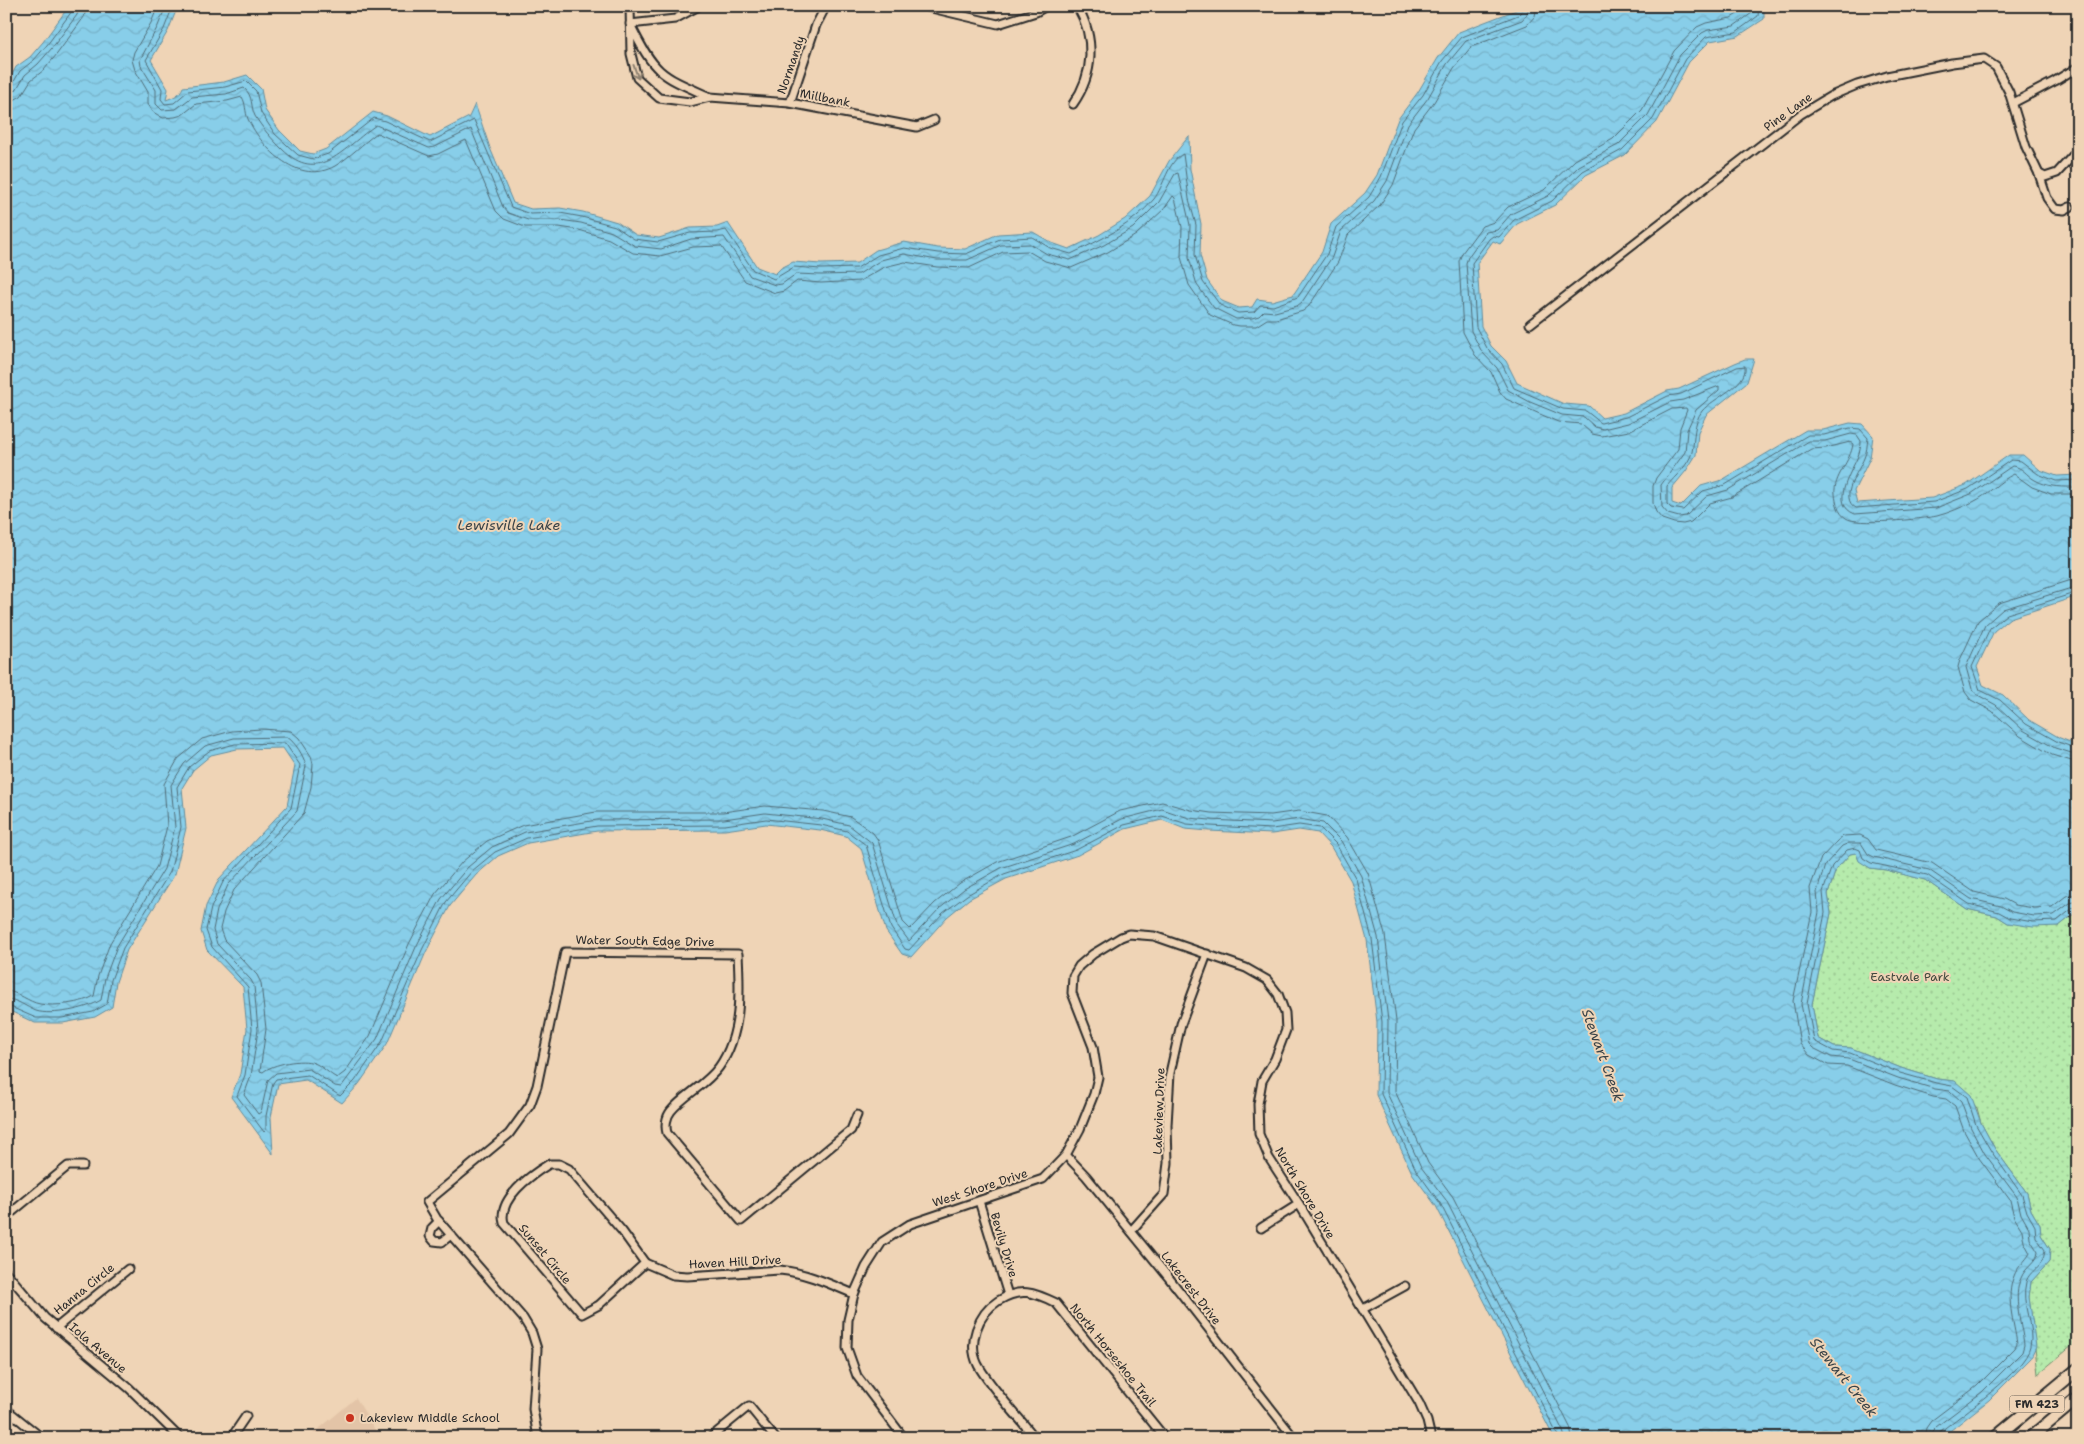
<svg xmlns="http://www.w3.org/2000/svg" width="2084" height="1444" viewBox="0 0 2084 1444" font-family="'Shantell Sans',sans-serif">
	<style>
		.built { fill: #e3c4a7 }
		.park { fill: url(#park-dots); stroke: #708b6c }
		.water { fill: url(#water-waves); stroke: #638d9d }
		.lines { fill: none; stroke-linecap: round; stroke-linejoin: round }
		.shore { stroke: #506c77; stroke-width: 1 }
		.minor-casing { stroke: #2b2b2b; stroke-width: 11 }
		.primary-casing { stroke: #2b2b2b; stroke-width: 15 }
		.minor { stroke: #efd4b6; stroke-width: 7 }
		.primary { stroke: #efd4b6; stroke-width: 11 }
		.oneway { stroke: #8d8070 }
		.poi-dot { fill: #c8321e; stroke: #efd4b6; stroke-width: 2 }
		.labels { text-anchor: middle; stroke-width: 4; stroke-linejoin: round; paint-order: stroke }
		.shield { fill: #efd4b6; stroke: #665e55; stroke-width: 1 }
		.shield-label { font-size: 11px; font-weight: bold; fill: #2b2b2b }
		.street-label { font-size: 12px; fill: #2b2b2b; stroke: #efd4b6 }
		.park-label { font-size: 12px; fill: #40483e; stroke: #efd4b6 }
		.poi-label { font-size: 12px; fill: #2b2b2b; stroke: #efd4b6; text-anchor: start }
		.water-label { font-size: 14px; font-style: italic; fill: #394348; stroke: #efd4b6 }
	</style>
	<defs>
		<pattern id="park-dots" width="8" height="8" patternUnits="userSpaceOnUse" patternTransform="scale(1.25)"><rect width="8" height="8" fill="#b6ebac"/><path d="M2 2h.1M6 6h.1" fill="none" stroke="#9dca94" stroke-width="1.8" stroke-linecap="round"/></pattern>
		<pattern id="water-waves" width="16" height="10" patternUnits="userSpaceOnUse" patternTransform="scale(1.25)"><rect width="16" height="10" fill="#88cee9"/><path d="M0 5q4-4 8 0t8 0" fill="none" stroke="#76b1c8"/></pattern>
	</defs>
	<rect width="100%" height="100%" fill="#efd4b6"/>
	<filter id="ink" filterUnits="userSpaceOnUse"><feTurbulence type="fractalNoise" baseFrequency=".02" numOctaves="2"/><feDisplacementMap in="SourceGraphic" scale="10" xChannelSelector="R" yChannelSelector="G"/><feConvolveMatrix kernelMatrix="1 2 1 2 8 2 1 2 1" color-interpolation-filters="sRGB"/></filter>
	<g filter="url(#ink)">
		<path class="built" d="M356,1398L380,1438H308Z"/>
		<path class="park" d="M1855,853L1870,868L1886,870L1925,880L1967,909L1997,916L2008,923L2059,926L2078,911V1341L2038,1374L2029,1297L2031,1282L2049,1262L2050,1249L2041,1235L2040,1225L2031,1210L2027,1193L1995,1149L1981,1123L1977,1108L1954,1081L1937,1079L1901,1068L1851,1048L1834,1047L1818,1038L1812,1004L1831,913L1828,894L1836,869L1850,854Z"/>
		<path class="water" d="M76,6H178L168,31L151,60L168,89L166,100C174,97 180,95 183,87L224,82L247,75L261,89L265,110L279,130L300,151L313,154L326,149L373,112L387,116L430,137L469,117L475,104L490,148L513,203L531,209L560,208L583,212L617,222L636,235L659,238L690,228L717,227L728,223L757,267L775,274L781,268L793,262L821,264L857,263L876,250L904,242L938,248L965,249L998,234L1033,232L1052,243L1069,249L1099,235L1125,219L1150,196L1169,161L1189,136L1190,169L1201,224L1200,255L1207,280L1222,301L1239,308L1252,307L1257,299L1272,301L1293,295L1322,252L1331,224L1365,193L1377,175L1398,119L1418,92L1438,58L1459,32L1516,10L1520,6H1764V19L1738,36L1710,41L1689,62L1657,122L1625,155L1586,175L1555,205L1517,224L1500,244L1493,241L1477,263L1481,326L1491,346L1506,361L1517,383L1564,404L1589,406L1602,418L1624,413L1667,391L1679,389L1735,363L1745,359H1754L1747,382L1706,415L1698,432L1696,455L1686,471L1672,488V503L1681,506L1701,486L1722,480L1806,430H1823L1850,423L1862,424L1873,436L1870,458L1854,491L1857,503L1932,498L1966,485L2009,455H2023L2040,470L2057,476L2078,475V596L2010,618L1994,631L1977,667L1983,685L2003,695L2029,720L2060,738L2078,745V911L2059,926L2033,927L2008,923L1997,916L1967,909L1925,880L1886,870L1870,868L1859,861L1856,853L1850,854L1836,869L1828,894L1831,913L1812,1004L1818,1038L1834,1047L1851,1048L1901,1068L1937,1079L1955,1081L1971,1095L1981,1123L1995,1149L2027,1193L2031,1210L2040,1225L2041,1235L2050,1249L2049,1262L2031,1282L2029,1297L2036,1347L2031,1358L1989,1400L1941,1438H1554L1436,1206L1412,1173L1376,1095L1377,1022L1367,940L1351,881L1331,847L1318,833L1299,830L1272,834L1209,831L1185,829L1162,820L1125,829L1078,855L1006,879L969,899L947,917L911,957L902,954L886,931L861,848L846,836L820,830L766,824L725,830L597,831L528,843L498,856L476,875L450,906L426,952L387,1044L359,1084L342,1103L306,1080L278,1084L271,1117L273,1154L231,1097L240,1074L247,1029L243,987L207,950L201,931L206,906L219,879L287,806L295,766L283,748L237,749L211,755L193,770L182,788L186,828L175,874L127,950L116,982L112,1007L95,1017L63,1023H35L8,1010L6,1006V86L16,67L30,57L43,42L67,9Z"/>
		<g class="lines">
			<g class="shore">
				<path d="M158,6L151,23L134,52L132,60L135,70L148,92V104L153,112L163,118L175,117L182,115L196,104L227,101L242,97C246,103 245,112 248,119C263,150 299,186 335,166C350,157 363,143 377,133L429,156L438,154L466,140L496,211L504,219L525,227H559L579,230L609,239L633,253L660,256L693,247L721,246L745,281L775,293L784,291L797,281L821,283L860,281L884,267L905,262L937,267L969,268L1003,252L1028,251L1045,261L1071,268L1108,252L1136,235L1164,209L1173,196L1175,198L1182,227L1181,257L1189,285L1210,315L1233,325L1240,326H1256L1267,319H1276L1303,311L1309,306L1338,262L1348,235L1380,205L1393,185L1414,128L1434,102L1454,68L1471,47L1527,25L1535,16L1537,6"/>
				<path d="M166,6L158,26L140,60L141,66L156,90V104L162,110L176,109L192,97L226,94L244,88C254,97 250,106 255,116C262,128 272,139 282,149C319,186 344,147 376,125L429,148L435,147L471,129L503,207L508,213L528,220H560L581,223L612,232L635,246L661,249L691,239L724,237L750,276L775,285L782,284L796,274L821,275L859,274L881,260L904,254L937,260H967L1001,245L1030,244L1047,254L1070,260L1104,245L1133,228L1159,202L1175,174L1178,173L1190,225L1189,258L1197,285L1214,308L1236,319L1252,318L1259,316L1264,311L1275,312L1297,306L1302,302L1332,257L1341,231L1374,201L1387,181L1408,124L1428,98L1447,64L1466,41L1522,20L1527,14L1529,6"/>
				<path d="M173,6L164,29L146,60L162,89L161,99L165,104L174,103L188,91L225,87L246,81L256,91L261,113L275,134L298,155L313,159L328,154L374,118L385,121L430,142L474,120L511,207L530,214L560,213L582,217L615,226L634,239L658,242L690,233L717,232L726,230L753,270L774,279L794,267L821,269L857,268L878,255L904,248L938,253L966,254L1000,239L1032,237L1050,248L1071,254C1100,240 1133,225 1154,199C1164,186 1168,161 1183,154L1189,199L1196,225L1195,255L1203,282L1220,305L1238,313L1254,312L1260,305L1273,306L1298,297L1327,254L1336,227L1369,197L1381,177L1402,121L1423,95L1442,61L1462,37L1518,15L1522,11L1523,6"/>
				<path d="M1745,6L1744,10L1731,18L1706,23L1697,27L1674,51L1642,110L1613,139L1575,160L1544,190L1508,207L1494,222L1482,226L1462,253L1459,261L1463,332L1475,355L1491,372L1500,392L1506,399L1558,422L1581,424L1592,434L1602,436L1629,431L1672,409L1686,408L1687,410L1680,428L1678,449L1656,478L1653,486V503L1656,512L1662,519L1674,523L1683,524L1691,522L1710,503L1732,497L1811,449L1826,448L1850,442L1853,444C1851,461 1833,477 1835,494C1836,503 1838,513 1846,518C1856,526 1923,519 1937,516C1949,513 1962,507 1973,502C1988,495 1999,481 2014,474L2032,487L2051,494H2078"/>
				<path d="M1752,6V13L1734,26L1708,30L1702,33L1680,55L1648,115L1618,145L1579,166L1548,196L1511,214L1497,230L1486,232L1468,257L1466,263L1471,331L1482,352L1497,368L1508,390L1530,402L1562,415L1584,417L1595,427L1603,429L1628,423L1670,402L1683,400L1719,386V390L1696,410L1687,430L1685,452L1661,485L1662,507L1668,514L1679,517L1686,516L1707,496L1728,490L1809,441H1825L1851,434L1857,435L1861,441C1861,446 1860,451 1858,456C1852,471 1829,504 1855,514L1936,508L1971,494L2012,466C2023,467 2026,475 2035,480C2049,488 2063,487 2078,487"/>
				<path d="M1759,6L1758,16L1736,32L1706,37L1685,59L1653,119L1622,150L1583,171L1552,201L1514,220L1499,237L1493,236L1489,239L1472,263L1476,327L1487,348L1502,364L1514,388L1563,409L1586,411L1601,423L1626,417L1668,396L1681,394L1737,367L1745,366C1748,385 1713,398 1702,411C1693,423 1695,438 1692,452C1689,465 1675,476 1667,486V504L1671,508L1683,510L1703,491L1725,485L1808,435H1824L1850,428L1860,429L1868,438C1867,445 1867,452 1864,458C1859,471 1838,498 1856,508L1934,502L1968,489L2011,460L2021,461L2038,474L2056,481L2078,480"/>
				<path d="M6,87L12,85L20,71L34,60L47,45L72,11L73,6"/>
				<path d="M6,94L16,90L25,75L38,64L52,48L77,15L79,6"/>
				<path d="M6,101L14,100L21,96L31,80L44,70L57,54L84,17L87,6"/>
				<path d="M2078,578L1999,603L1978,621L1960,660L1958,667L1965,692L1971,700L1992,711L2020,736L2052,755L2078,763"/>
				<path d="M2078,586L2003,609L1985,625L1966,667L1972,689L1976,694L1996,705L2023,730L2055,748L2078,755"/>
				<path d="M2078,592L2007,614L1990,628L1972,667L1980,690L2000,700L2026,724L2058,742L2078,749"/>
				<path d="M6,991C19,992 28,1002 40,1004C53,1007 83,1003 94,996L98,976L110,943L157,866L167,826L164,784L178,759L202,739L232,731L261,729L291,731L299,738L311,756L313,764L311,787L304,813L234,890L224,912L220,929L224,940L257,975L261,983L266,1029L260,1071L263,1072C272,1064 302,1058 314,1063C322,1066 329,1074 337,1078L345,1072L370,1036L409,944L435,894L462,862L487,841L523,825L596,812H723L765,806L823,811L851,817L873,833L878,840L903,922L910,929L935,903L960,883L997,862L1071,837L1120,811L1162,802L1191,810L1211,813L1271,815L1299,811L1327,816L1347,837L1368,873L1385,935L1396,1021L1395,1091L1428,1163L1453,1197L1570,1427L1572,1438"/>
				<path d="M6,999C17,999 26,1007 36,1011C52,1016 87,1009 101,1000L105,978L117,946L164,869L175,827L171,785L184,764L205,746L234,738L287,737C295,742 304,756 306,766L297,811L228,885L217,910L213,930L217,944L251,980L254,986L258,1030L251,1076L244,1095L258,1114L261,1112L268,1080L276,1073L309,1069L335,1086L341,1087L377,1039L416,947L441,899L468,867L492,847L525,832L597,820L724,819L765,813L822,819L849,825L872,843L897,925L909,941L939,909L964,889L1001,868L1074,844L1122,819L1162,809L1189,818L1210,820L1272,823L1299,819L1323,823L1341,841L1361,876L1378,937L1388,1021L1387,1093L1421,1167L1446,1200L1563,1431L1565,1438"/>
				<path d="M6,1005L36,1018H62L93,1012L107,1004L111,980L123,948L170,872L181,827L177,787L189,767L209,751L235,744L285,743L300,765L291,808L223,882L211,908L206,930L212,947L248,987L252,1029L245,1075L237,1096L264,1132L266,1130V1116L273,1083L276,1079L308,1075L340,1096L355,1081L382,1042L422,950L446,902L472,871L495,852L527,838L597,826L725,825L766,819L821,825L847,831L866,845L891,928L905,949L909,950L943,913L967,895L1004,874L1076,850L1124,825L1162,816L1187,824L1210,826L1272,829L1299,825L1320,828L1336,844L1356,879L1372,939L1382,1022L1381,1094L1416,1170L1440,1203L1559,1438"/>
				<path d="M1924,1438L1926,1428L1931,1421L1977,1386L2015,1348L2017,1344C2014,1322 2005,1297 2014,1276C2017,1267 2026,1261 2030,1253L2024,1242L2022,1230L2014,1217L2010,1200L1979,1158L1964,1131L1955,1106L1946,1099L1933,1097L1895,1085L1847,1066L1828,1065L1809,1055L1800,1044L1793,1001L1812,912L1810,888L1821,858L1837,841L1843,836L1860,835L1868,839L1876,850L1932,863L1974,892L2004,899L2015,905L2034,908L2052,907L2066,896L2078,894"/>
				<path d="M1931,1438L1932,1431L1936,1427L1982,1392L2022,1352L2024,1345C2022,1325 2012,1297 2021,1278C2025,1267 2037,1263 2038,1252L2030,1239L2029,1228L2021,1214L2017,1197L1985,1154L1971,1128L1961,1101L1950,1091L1935,1089L1898,1078L1849,1059L1831,1057L1813,1048L1809,1044L1801,1004L1819,912L1817,892L1825,865L1842,846L1849,843H1861L1868,854L1874,857L1929,870L1971,899L2001,906L2012,912L2034,916L2054,915L2070,903L2078,901"/>
				<path d="M1938,1438L1941,1431C1960,1416 2026,1370 2030,1347C2035,1327 2020,1304 2026,1282C2030,1269 2043,1269 2045,1250L2036,1237L2035,1226L2027,1212L2022,1195L1991,1151L1976,1125L1967,1097L1952,1086L1936,1083L1900,1073L1850,1053L1833,1051L1814,1041L1807,1004L1825,913L1823,892L1832,866L1847,850L1855,848L1860,850L1863,858L1871,863L1927,875L1969,904L1999,912L2010,918L2033,922L2057,921L2073,908L2078,907"/>
			</g>
			<g class="minor-casing">
				<g id="minor">
					<path d="M630,6L631,54L637,78L659,98L690,102L710,97L790,103L917,127L934,120"/>
					<path d="M923,6L998,24L1036,12L1046,6"/>
					<path d="M630,24L675,19L697,7"/>
					<path d="M631,26C655,75 662,76 710,97"/>
					<path d="M790,103L816,25L826,6"/>
					<path d="M2013,103L2055,81L2078,67"/>
					<path d="M1073,104C1094,74 1096,38 1077,6"/>
					<path d="M2039,174L2045,177L2057,173L2078,150"/>
					<path d="M1530,324L1801,114L1831,96L1857,85L1887,76L1952,63L1984,59L1996,67L2009,92L2026,147L2039,174L2047,198L2055,209L2064,210L2070,207"/>
					<path d="M1066,1155L1086,1176L1169,1278L1294,1438"/>
					<path d="M549,1164H559L569,1169L622,1231L645,1263L599,1305L582,1314L504,1223C497,1199 531,1175 549,1164Z"/>
					<path d="M979,1201L1008,1295"/>
					<path d="M6,1217L68,1166H83"/>
					<path d="M439,1221L432,1228L430,1236L434,1241L442,1242L451,1235"/>
					<path d="M1261,1228L1299,1204"/>
					<path d="M1131,1231L1164,1194L1168,1163L1167,1125L1170,1073L1181,1024L1207,954"/>
					<path d="M645,1263L673,1275L687,1276L780,1270C807,1273 830,1284 854,1294"/>
					<path d="M6,1272L45,1318L129,1388L180,1438"/>
					<path d="M1363,1309L1405,1286"/>
					<path d="M56,1328L128,1269"/>
					<path d="M6,1409L42,1438"/>
					<path d="M231,1438L246,1416"/>
					<path d="M538,1438L533,1409L537,1349L532,1333L523,1318L437,1219L427,1202L509,1134L530,1105L537,1086L565,952L738,954C740,991 742,1035 719,1067C706,1085 684,1095 671,1111C666,1117 665,1126 667,1133L741,1221L851,1130L857,1115"/>
					<path d="M710,1438L749,1406L775,1438"/>
					<path d="M904,1438L857,1376L847,1348L848,1320L854,1294L866,1267L882,1242L910,1224L1043,1179L1066,1155L1080,1129L1094,1094L1098,1077L1093,1047L1072,993L1073,976L1079,966L1093,954L1121,937L1129,934L1154,936L1246,968L1267,980L1278,994L1285,1013L1286,1030L1275,1059L1262,1081L1258,1104L1259,1134L1269,1158L1299,1204L1419,1403L1427,1421L1431,1438"/>
					<path d="M1035,1438C1019,1417 990,1387 978,1365C967,1343 978,1314 998,1301C1020,1287 1034,1292 1056,1303L1165,1438"/>
				</g>
			</g>
			<g class="primary-casing">
				<g id="primary">
					<path d="M1995,1438L2078,1369"/>
					<path d="M2030,1438L2078,1398"/>
				</g>
			</g>
			<use href="#minor" class="minor"/>
			<use href="#primary" class="primary"/>
		</g>
		<defs><path id="oneway-shaft" d="M-6 0H5M1.5-3L5.5 0L1.5 3" fill="none" stroke-width="1.6" stroke-linecap="round" stroke-linejoin="round" transform="scale(1.25)"/></defs>
		<use class="oneway" href="#oneway-shaft" transform="translate(636 72) rotate(70)"/>
	</g>
	<circle class="poi-dot" cx="350" cy="1418" r="5"/>
	<g class="labels">
		<rect class="shield" x="2009.5" y="1395.5" width="55" height="17" rx="4"/>
		<g class="shield-label">
			<text x="2037" y="1408">FM 423</text>
		</g>
		<g class="street-label">
			<text transform="translate(791 65) rotate(-71)" y="4">Normandy</text>
			<text transform="translate(825 98) rotate(11)" y="4">Millbank</text>
			<text transform="translate(1788 112) rotate(-36)" y="4">Pine Lane</text>
			<text transform="translate(645 941) rotate(1)" y="4">Water South Edge Drive</text>
			<text transform="translate(1159 1111) rotate(-88)" y="4">Lakeview Drive</text>
			<text transform="translate(980 1188) rotate(-18)" y="4">West Shore Drive</text>
			<text transform="translate(1305 1193) rotate(59)" y="4">North Shore Drive</text>
			<text transform="translate(1004 1245) rotate(73)" y="4">Bevily Drive</text>
			<text transform="translate(545 1254) rotate(50)" y="4">Sunset Circle</text>
			<text transform="translate(735 1262) rotate(-3)" y="4">Haven Hill Drive</text>
			<text transform="translate(1191 1288) rotate(52)" y="4">Lakecrest Drive</text>
			<text transform="translate(84 1289) rotate(-39)" y="4">Hanna Circle</text>
			<text transform="translate(98 1348) rotate(40)" y="4">Iola Avenue</text>
			<text transform="translate(1113 1355) rotate(51)" y="4">North Horseshoe Trail</text>
		</g>
		<g class="park-label">
			<text x="1910" y="981">Eastvale Park</text>
		</g>
		<g class="poi-label">
			<text x="360" y="1422">Lakeview Middle School</text>
		</g>
		<g class="water-label">
			<text x="509" y="530">Lewisville Lake</text>
			<text transform="translate(1603 1055) rotate(70)" y="5">Stewart Creek</text>
			<text transform="translate(1844 1377) rotate(51)" y="5">Stewart Creek</text>
		</g>
	</g>
	<rect width="2084" height="1444" fill="none" stroke="#efd4b6" stroke-width="25"/>
	<rect x="12" y="12" width="2059" height="1419" fill="none" stroke="#2b2b2b" stroke-width="2" filter="url(#ink)"/>
</svg>
